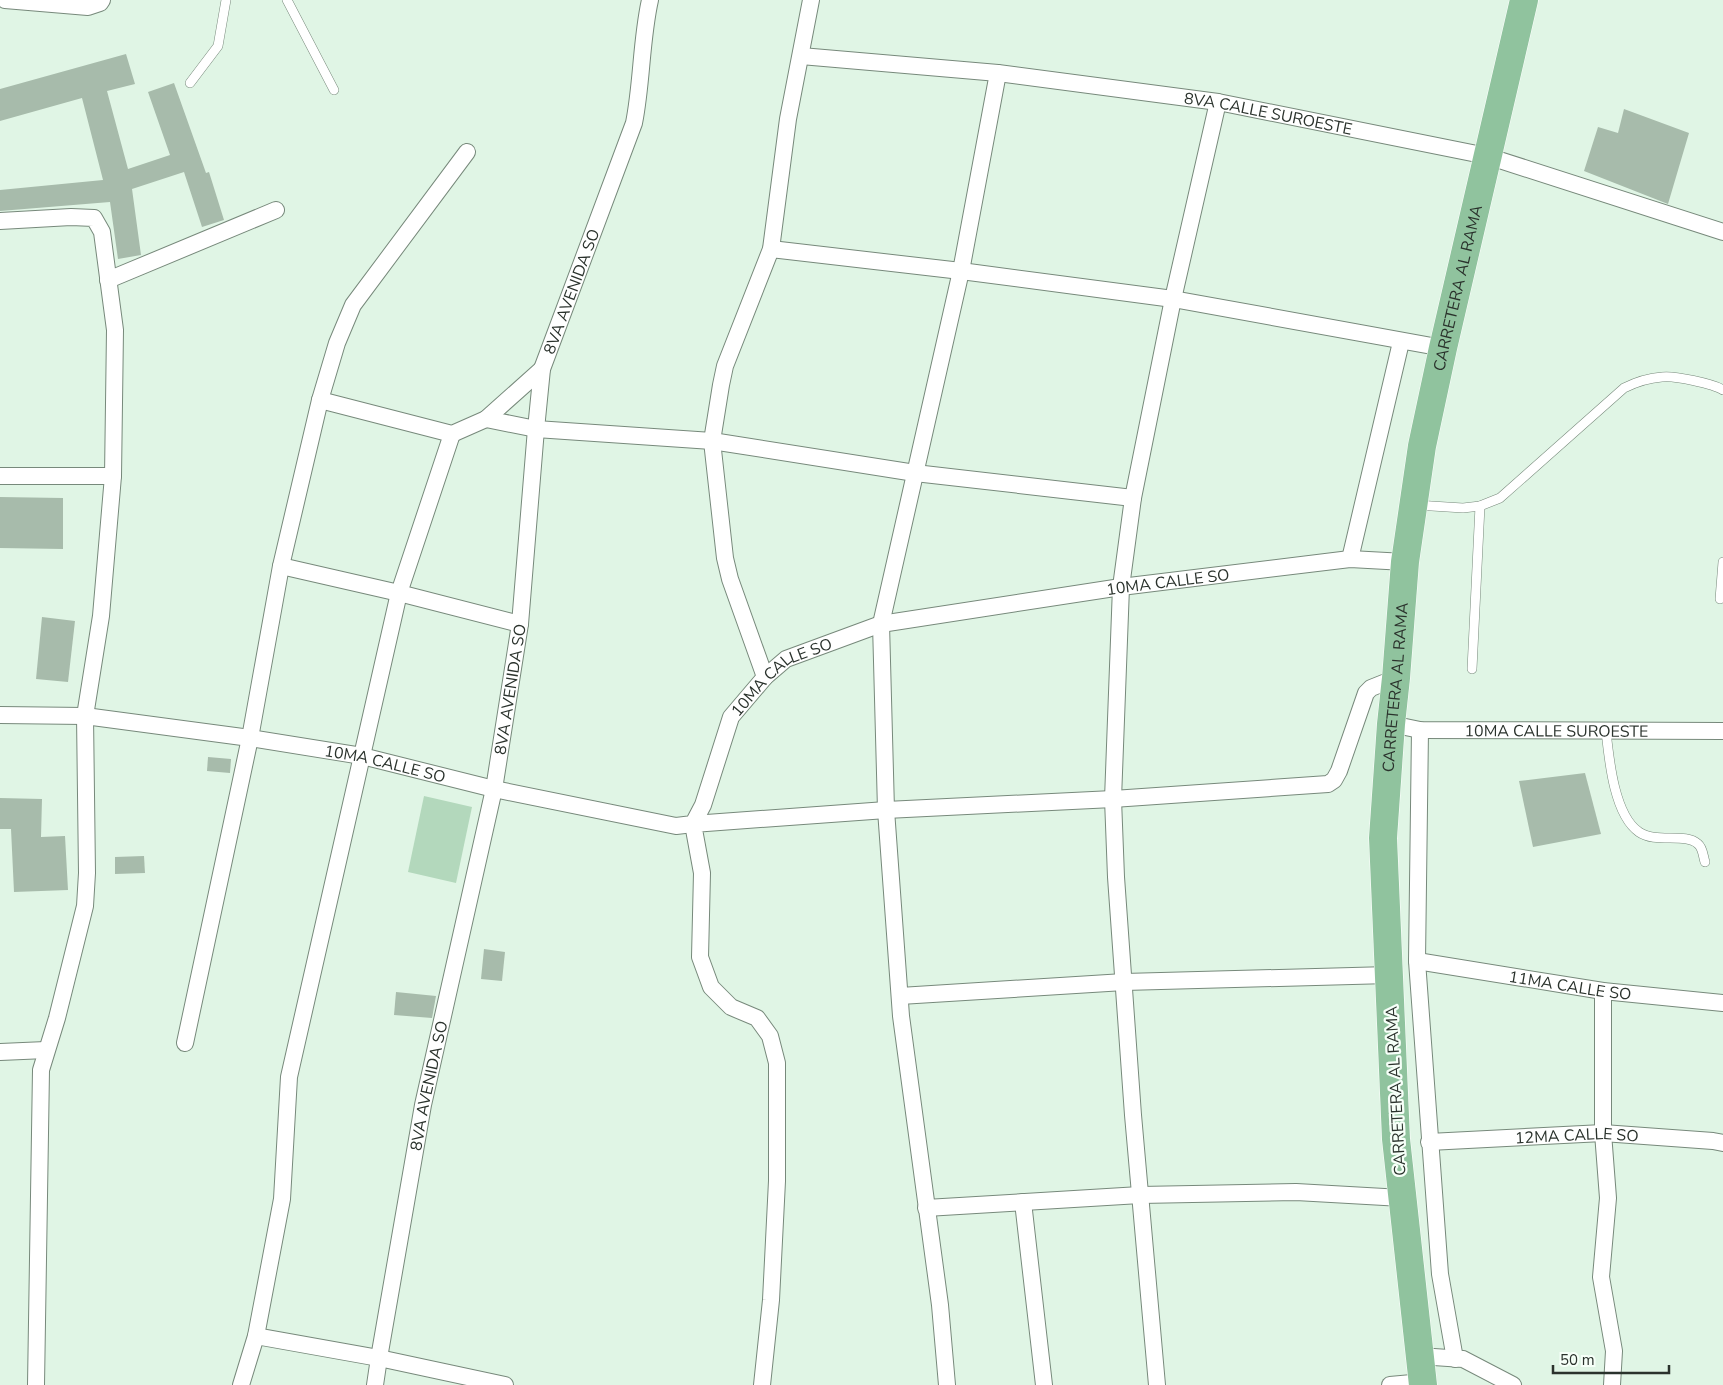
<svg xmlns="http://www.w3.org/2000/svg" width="1723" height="1385" viewBox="0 0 1723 1385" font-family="'Nunito Sans',sans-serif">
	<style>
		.green { fill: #b3d8bc }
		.building { fill: #a7bbab }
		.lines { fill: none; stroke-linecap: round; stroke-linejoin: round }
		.service-casing { stroke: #77897b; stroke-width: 10 }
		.minor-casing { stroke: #77897b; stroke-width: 18 }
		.trunk-casing { stroke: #fff; stroke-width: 29 }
		.service { stroke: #fff; stroke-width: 9 }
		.minor { stroke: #fff; stroke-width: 16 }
		.trunk { stroke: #90c39e; stroke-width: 28 }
		.labels { text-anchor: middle; stroke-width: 4.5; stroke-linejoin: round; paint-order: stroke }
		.street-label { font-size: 16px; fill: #2a322c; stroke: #f6fff8 }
	</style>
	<rect width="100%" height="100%" fill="#e0f5e5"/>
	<path class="green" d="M424,796L472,807L456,883L408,872Z"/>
	<g class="building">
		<path d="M126,54L135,84L107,91L128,169L170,155L148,92L174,83L206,173L209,172L224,220L202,227L184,172L132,189L141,255L118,259L110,202L0,211V190L103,180L82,98L0,121V89Z"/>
		<path d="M1624,109L1689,133L1668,204L1584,171L1598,127L1618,133Z"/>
		<path d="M0,497L63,498V549L0,548Z"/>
		<path d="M42,617L75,621L68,682L36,679Z"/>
		<path d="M208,757L231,759L230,773L207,771Z"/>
		<path d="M1585,773L1601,834L1533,847L1519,781Z"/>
		<path d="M0,798L42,799L41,837L65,836L68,890L14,892L11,829H0Z"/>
		<path d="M144,856L145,873L115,874V857Z"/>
		<path d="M484,949L505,952L502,981L481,979Z"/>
		<path d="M396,992L436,996L432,1018L394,1015Z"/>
	</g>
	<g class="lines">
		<g class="service-casing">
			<g id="service">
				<path d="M287,0L334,90"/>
				<path d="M190,83L218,46L226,0"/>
				<path d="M1416,505L1463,508L1480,506L1500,498L1624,388C1636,382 1648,378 1662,377C1673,375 1714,384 1723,390"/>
				<path d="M1720,599L1723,562"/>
				<path d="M1472,669L1480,506"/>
				<path d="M1606,731C1609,759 1614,815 1639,832C1656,844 1685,832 1698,844C1703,848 1703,856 1705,862"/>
			</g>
		</g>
		<g class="minor-casing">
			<g id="minor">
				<path d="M5,0L88,7L100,3L102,0"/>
				<path id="s1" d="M801,56L998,73L1218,102L1487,156L1723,232"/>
				<path d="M0,221L71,217L94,218L102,232L115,330L113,476L101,616L85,716L87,873L85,906L57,1018L41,1070L36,1385"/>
				<path d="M771,249L961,271L1173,299L1443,348"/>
				<path d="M108,280L276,210"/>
				<path d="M320,400L452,434L486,419L542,369"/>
				<path d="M486,419L536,429L712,441L915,473L1133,498"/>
				<path d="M0,476H113"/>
				<path d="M1350,559L1401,342"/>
				<path d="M281,566L399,593L520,624"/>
				<path d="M765,677L730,579L725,558L712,441L721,385L725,366L771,249L788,119L811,0"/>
				<path id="s2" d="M0,715L85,716L250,738L362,756L494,789L676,826L693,824L703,805L731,717L765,677L786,659L881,624L1121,587L1350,559L1405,562"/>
				<path id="s3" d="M1391,724L1420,730L1723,731"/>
				<path d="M1420,730L1417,961L1440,1274L1455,1359"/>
				<path id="s4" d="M1417,961L1603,991L1723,1003"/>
				<path d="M1603,991V1133L1608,1198L1601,1277L1614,1351L1612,1385"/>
				<path d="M900,996L1124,982L1389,975"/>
				<path d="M185,1043L250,738L281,566L320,400L337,343L353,305L467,152"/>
				<path d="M0,1052L46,1050"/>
				<path id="s5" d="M1429,1142L1603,1133L1713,1141L1723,1143"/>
				<path d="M1023,1202L1044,1385"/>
				<path d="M926,1208L1140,1195L1296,1192L1402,1198"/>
				<path d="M256,1336L379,1358L505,1385"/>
				<path d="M1419,1356L1463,1359L1513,1385"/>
				<path d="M241,1385L256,1336L282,1199L289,1077L399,593L452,434"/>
				<path id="s6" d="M375,1385L379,1358L423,1105L494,789L520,624L536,429L542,369L634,123C642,83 641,40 650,0"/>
				<path d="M762,1385L771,1300L777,1181V1063L770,1036L757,1018L731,1007L711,987L700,957L702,873L693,824L886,810L1113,799L1328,784L1334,780L1339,771L1366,693L1371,688L1396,678"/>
				<path d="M947,1385L940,1305L901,1016L886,810L881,624L961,271L998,73"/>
				<path d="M1157,1385L1133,1115L1116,877L1113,799L1121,587L1133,498L1173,299L1218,102"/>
				<path d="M1390,1385L1423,1382"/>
			</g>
		</g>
		<g class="trunk-casing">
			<g id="trunk">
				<path id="s7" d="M1423,1385L1396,1139L1383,838L1391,724L1396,678L1405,562L1422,446L1443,348L1524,0"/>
			</g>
		</g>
		<use href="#service" class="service"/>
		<use href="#minor" class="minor"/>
		<use href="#trunk" class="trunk"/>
	</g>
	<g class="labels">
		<g class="street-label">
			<text dy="6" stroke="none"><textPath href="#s1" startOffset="471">8VA CALLE SUROESTE</textPath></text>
			<text dy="6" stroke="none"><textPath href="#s7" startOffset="1105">CARRETERA AL RAMA</textPath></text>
			<text dy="6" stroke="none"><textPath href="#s6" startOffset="1114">8VA AVENIDA SO</textPath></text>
			<text dy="6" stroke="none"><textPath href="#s2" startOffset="1289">10MA CALLE SO</textPath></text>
			<text dy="6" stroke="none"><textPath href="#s2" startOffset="884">10MA CALLE SO</textPath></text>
			<text dy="6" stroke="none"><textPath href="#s7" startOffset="700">CARRETERA AL RAMA</textPath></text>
			<text dy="6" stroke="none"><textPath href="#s6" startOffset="709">8VA AVENIDA SO</textPath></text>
			<text dy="6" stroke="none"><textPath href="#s3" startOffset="166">10MA CALLE SUROESTE</textPath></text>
			<text dy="6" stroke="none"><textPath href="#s2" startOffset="389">10MA CALLE SO</textPath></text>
			<text dy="6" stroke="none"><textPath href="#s4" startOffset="155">11MA CALLE SO</textPath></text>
			<text dy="6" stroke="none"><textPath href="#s6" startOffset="304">8VA AVENIDA SO</textPath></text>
			<text transform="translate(1395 1091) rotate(-93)" y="6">CARRETERA AL RAMA</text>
			<text dy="6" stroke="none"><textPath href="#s5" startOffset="148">12MA CALLE SO</textPath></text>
		</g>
	</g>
	<path d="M1553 1365v8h116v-8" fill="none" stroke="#2a322c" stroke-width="2.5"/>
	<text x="1560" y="1365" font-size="15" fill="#2a322c" stroke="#f6fff8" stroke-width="4" paint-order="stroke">50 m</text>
</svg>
